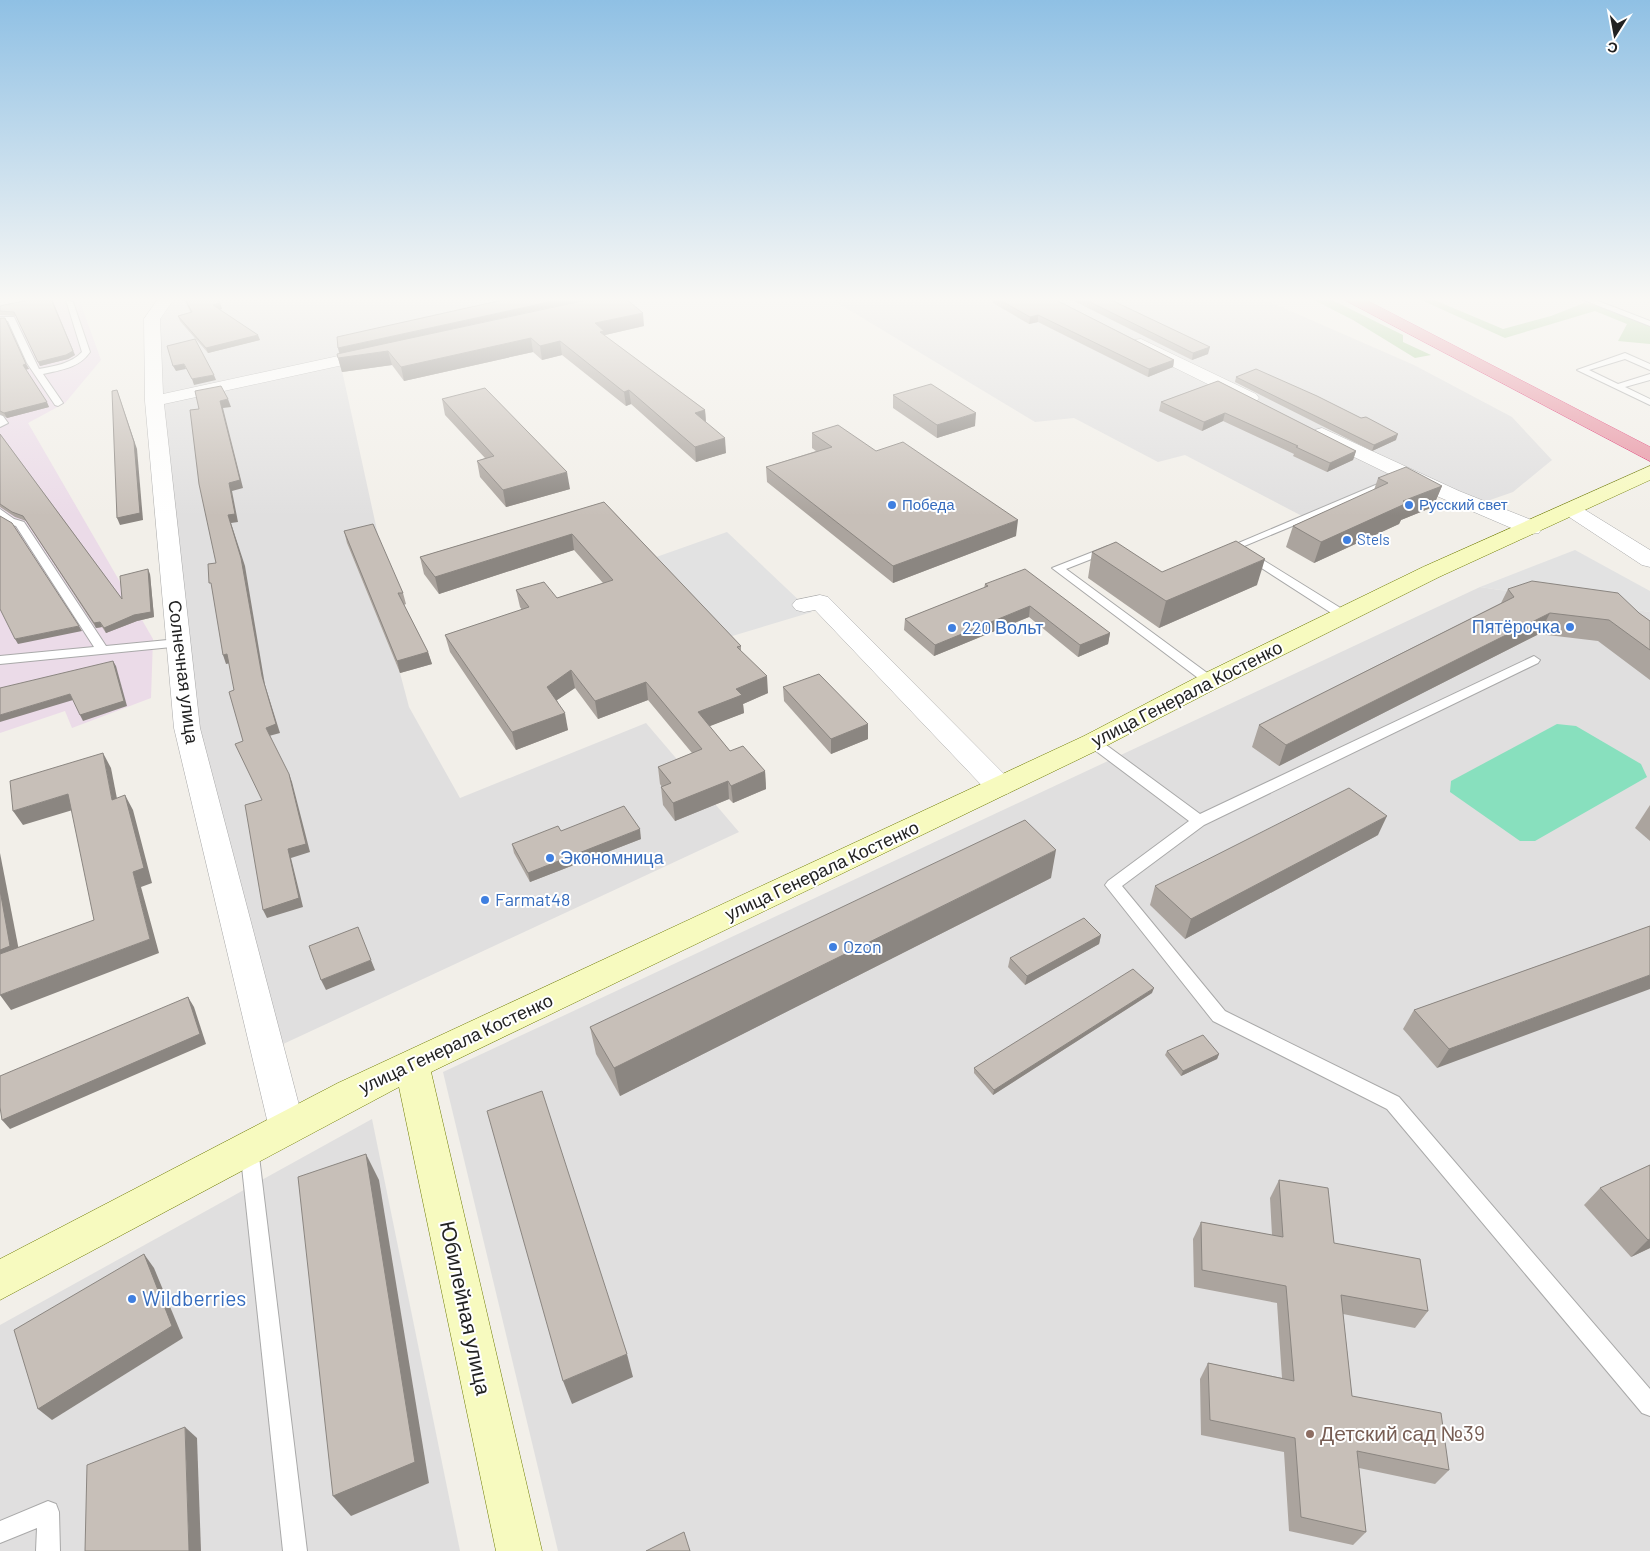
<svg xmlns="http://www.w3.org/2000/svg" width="1650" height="1551" viewBox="0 0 1650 1551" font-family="Barlow,sans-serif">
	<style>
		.residential { fill: #e0dfdf }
		.industrial { fill: #ebdbe8 }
		.forest { fill: #add19e }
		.pitch { fill: #88e0be }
		.parking { fill: #e2e2e2 }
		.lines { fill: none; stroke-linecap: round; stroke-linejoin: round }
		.lane-casing { stroke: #a9a9a9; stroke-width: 2 }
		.street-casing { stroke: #a9a9a9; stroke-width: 1 }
		.secondary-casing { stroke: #707d05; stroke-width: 1 }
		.highway-casing { stroke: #dc2a67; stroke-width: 1 }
		.lane { fill: #fff; fill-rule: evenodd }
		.street { fill: #fff; fill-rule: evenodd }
		.secondary { fill: #f7fabf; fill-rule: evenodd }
		.highway { fill: #e892a2; fill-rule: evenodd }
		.wall { fill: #aba49e }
		.shaded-wall { fill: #8b8681 }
		.building { fill: #c7bfb8; stroke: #8b8681 }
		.shop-dot { fill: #3f7fe0; stroke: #fff; stroke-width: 2 }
		.education-dot { fill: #8d6e63; stroke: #fff; stroke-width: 2 }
		.labels { text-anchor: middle; stroke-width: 4; stroke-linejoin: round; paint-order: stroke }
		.far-shop-label { font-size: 15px; fill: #366cbe; stroke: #fff; text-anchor: start }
		.shop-label { font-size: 18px; fill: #366cbe; stroke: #fff; text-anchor: start }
		.street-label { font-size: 18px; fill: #222; stroke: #fff }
		.near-shop-label { font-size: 21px; fill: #366cbe; stroke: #fff; text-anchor: start }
		.near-street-label { font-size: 21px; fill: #222; stroke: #fff }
		.near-education-label { font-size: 21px; fill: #785e54; stroke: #fff; text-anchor: start }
	</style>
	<rect width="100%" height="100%" fill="#f2efe9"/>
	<g class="residential">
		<path d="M166,299H622L338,361L341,366L378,535L347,543L400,673L409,707L460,798L646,723L739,832L266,1052L187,728L152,319Z"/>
		<path d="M831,299H1263L1414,365L1512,417L1552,460L1513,492L1473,506L1404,476L1304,517L1185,455L1158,462L1074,418L1035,422Z"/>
		<path d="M1480,587L1650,612V1551H558L443,1072Z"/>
		<path d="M372,1119L460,1551H0V1325Z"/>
	</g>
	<path class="industrial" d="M50,299H79L101,360L65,403L28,423L153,639L151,698L72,728L65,711L0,733V304Z"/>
	<g class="forest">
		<path d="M1312,299H1330L1403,335V342L1431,355L1415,358L1353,320Z"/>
		<path d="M1419,299H1432L1503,329L1551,316L1584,303L1600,306L1650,326V344L1618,341L1627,324L1595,311L1505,338Z"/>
	</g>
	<path class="pitch" d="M1557,724L1576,726L1641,764L1647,777L1535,841H1520L1450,792L1451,781Z"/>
	<g class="parking">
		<path d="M727,532L804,605L812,612L719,640L645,561Z"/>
		<path d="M1575,550L1650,591V612L1480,587Z"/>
	</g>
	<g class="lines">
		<g class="lane-casing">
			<g id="lane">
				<path d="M1581,299H1593L1650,321V326Z"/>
				<path d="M66,300L73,302L90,352C79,368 61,370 43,374L63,403L58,406L55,405L27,363L8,321H0V317H14L39,369C54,366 71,364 82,352Z"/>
				<path d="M1625,353L1650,364V370L1625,359L1589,370L1618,384L1650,374V380L1625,387L1650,399V405L1577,370Z"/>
				<path d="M0,415L3,416L8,423L0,427Z"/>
				<path d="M1392,478L1397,481L1396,483L1242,547L1347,612L1349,615L1347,618H1339L1229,547Z"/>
				<path d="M0,509L14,519L24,522L106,646L178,639L184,643L182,646L0,664V656L94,647L16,526L6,523L0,518Z"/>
				<path d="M1108,546L1113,549L1112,551L1066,569L1214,678L1216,681L1214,684H1206L1052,568Z"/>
				<path d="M1534,656L1540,660L1538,663L1204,825L1122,886L1225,1011L1399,1097L1650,1389V1416L1642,1413L1387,1109L1213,1021L1105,885L1108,881L1189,821L1088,745L1086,742L1088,739H1098L1200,814Z"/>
				<path d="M249,1140L255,1142L258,1148L307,1551H283L240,1148L243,1142Z"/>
				<path d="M48,1501L56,1504L59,1512L60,1551H36L37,1528L0,1543V1521Z"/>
			</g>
		</g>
		<g class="street-casing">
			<g id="street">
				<path d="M158,299H174L160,319L163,394L375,348L381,349L384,353L381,357L375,358L164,404L200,728L305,1128L300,1139L287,1144L274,1139L269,1128L174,728L145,401L144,319Z"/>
				<path d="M1141,339L1256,394L1259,398L1256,402H1244L1135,348L1133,344L1135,340Z"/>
				<path d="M1322,428L1459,491L1539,523L1542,528L1539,533L1531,534L1523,533L1418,488L1315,438L1312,434L1315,430Z"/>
				<path d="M1570,503L1577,505L1650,550V567L1642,565L1563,513L1559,509L1563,505Z"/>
				<path d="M820,595L828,597L1009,779L1013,786L1009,793L999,796L989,793L815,610L804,612L796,610L792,605L796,600Z"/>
			</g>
		</g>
		<g class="secondary-casing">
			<path id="secondary" d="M1650,466V480L1439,577L1219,687L1102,748L431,1072L542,1551H496L399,1087L0,1300V1259L338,1083L1084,736L1201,675L1423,567Z"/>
		</g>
		<g class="highway-casing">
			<path id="highway" d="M1343,299H1364L1650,447V461Z"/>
		</g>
		<use href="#lane" class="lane"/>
		<use href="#street" class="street"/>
		<use href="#secondary" class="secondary"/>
		<use href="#highway" class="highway"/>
	</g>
	<g class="wall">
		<path d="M33,299L75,355L68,359L40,366L16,316L0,315V306Z"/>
		<path d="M184,299H218L222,309H219L260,340L208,353L180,321L178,316L191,313Z"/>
		<path d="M994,299H1054L1174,360L1173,367L1148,377L1038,322L1029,324L993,303Z"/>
		<path d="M1070,299H1109L1208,354L1192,360Z"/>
		<path d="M0,318L29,369H25L49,407L7,418L0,414Z"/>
		<path d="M644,326L605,335V336L705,410L706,422L726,453L696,462L631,404L626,406L562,355L542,360L533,352L404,381L392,365L342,372L338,358L339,353L338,348L420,336Z"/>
		<path d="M1236,377L1396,440L1372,451L1235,382Z"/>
		<path d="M1218,381L1356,451L1353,460L1327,472L1293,456L1294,454L1223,421L1202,431L1159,411L1161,402Z"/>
		<path d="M893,395L975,426L937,438L893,408Z"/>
		<path d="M442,399L570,489L506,507L480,477L477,461L485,458L445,415Z"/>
		<path d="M812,433L876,451L1016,536L893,583L767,482L766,467L816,451L812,448Z"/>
		<path d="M0,434L122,599L150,574L154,617L137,621L106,633L102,627L96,628L26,521L15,517L0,507Z"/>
		<path d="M1378,478L1442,486L1433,507L1401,520L1399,524L1314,563L1286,547L1293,526L1374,490Z"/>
		<path d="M604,502L741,646V651L768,693L743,704L744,713L709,726L730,751L765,771L766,789L733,803L729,799L675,821L663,805L661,787H662L660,784L658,767L692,753L648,700L598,719L575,688L557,700L568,730L516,750L450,652L445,635L522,610L520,607L516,590L557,598L603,583L574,550L439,594L424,574L420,557Z"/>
		<path d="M344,531L403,593L406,604L404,605L428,652L432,664L400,673L347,543Z"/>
		<path d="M1092,552L1162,572L1257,585L1159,628L1088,578Z"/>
		<path d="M985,584L1110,633L1108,644L1078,657L1029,617L934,656L904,630L905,619L984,588Z"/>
		<path d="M1508,589L1639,613L1650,621V680L1598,641L1539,634L1279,766L1252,747L1259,725L1501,603Z"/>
		<path d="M783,687L868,724V739L831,754L784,701Z"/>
		<path d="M1650,805V841L1635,828Z"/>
		<path d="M561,831L641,839L530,882L514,853L512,844Z"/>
		<path d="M1378,835L1185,939L1150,905L1155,886Z"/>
		<path d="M1051,878L620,1096L596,1054L590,1027Z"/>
		<path d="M1650,926L1437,1068L1403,1029L1414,1010Z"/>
		<path d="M1101,935L1099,944L1025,985L1008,967L1010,958Z"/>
		<path d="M1152,993L993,1095L974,1073V1068Z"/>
		<path d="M1167,1051L1219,1054L1217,1059L1181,1076L1165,1055Z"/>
		<path d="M1650,1165V1248L1631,1257L1584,1205L1600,1188Z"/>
		<path d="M1279,1180L1334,1243L1428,1311L1415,1328L1343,1314L1352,1396L1449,1470L1435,1484L1359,1468L1366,1532L1353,1545L1289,1531L1284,1452L1201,1435L1200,1379L1208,1363L1282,1378L1277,1303L1194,1287L1193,1239L1201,1222L1272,1235L1270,1198Z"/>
	</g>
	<g class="shaded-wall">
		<path d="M52,299L75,355L68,359L40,366L38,362Z"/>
		<path d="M563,299H588L340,354L338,348Z"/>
		<path d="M220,303L222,309L214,310L213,305Z"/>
		<path d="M643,313L644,326L605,335L606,344L595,323Z"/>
		<path d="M1038,315V322L1029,324L1030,317Z"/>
		<path d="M258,335L260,340L208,353L206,348Z"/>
		<path d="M531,338L533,352L404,381L401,367Z"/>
		<path d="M560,341L562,355L542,360L540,346Z"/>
		<path d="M1210,347L1208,354L1192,360L1193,353Z"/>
		<path d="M388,351L392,365L342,372L338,358Z"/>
		<path d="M1174,360L1173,367L1148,377L1149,369Z"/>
		<path d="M26,364L29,369L25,370L23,365Z"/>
		<path d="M184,364L186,369L176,371L173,366Z"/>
		<path d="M214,375L216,380L194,385L192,379Z"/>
		<path d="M117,390L137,449L143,520L120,525L117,518Z"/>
		<path d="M629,390L631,404L626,406L624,392Z"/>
		<path d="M228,399L231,407L223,408L243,488L232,491L238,522L231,523L245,566L265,685L280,733L269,736L266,728L262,676L228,515L229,483L220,401Z"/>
		<path d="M47,402L49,407L7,418L4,413Z"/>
		<path d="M705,410L706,424L695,413Z"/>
		<path d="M976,413L975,426L937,438V425Z"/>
		<path d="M1225,413L1223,421L1202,431L1204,422Z"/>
		<path d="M1398,434L1396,440L1372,451L1374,445Z"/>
		<path d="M725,438L726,453L696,462L695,447Z"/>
		<path d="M1356,451L1353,460L1327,472L1330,463Z"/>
		<path d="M567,472L570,489L506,507L503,490Z"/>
		<path d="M1442,486L1433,507L1401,520L1399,524L1314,563L1321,542L1403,501Z"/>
		<path d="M1018,520L1016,536L893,583V566Z"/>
		<path d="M572,534L574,550L439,594L435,577Z"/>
		<path d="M1265,559L1257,585L1159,628L1166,601Z"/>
		<path d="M148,569L150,574L154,617L137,621L106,633L104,628Z"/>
		<path d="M1030,606L1029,617L934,656L935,645Z"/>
		<path d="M1550,613L1539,634L1279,766L1286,745Z"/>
		<path d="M100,622L102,627L96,628L94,623Z"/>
		<path d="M79,626L82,631L18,644L15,639Z"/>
		<path d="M1110,633L1108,644L1078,657L1080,645Z"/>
		<path d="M428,652L432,664L400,673L397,661Z"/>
		<path d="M227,654L231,663L226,664L223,655Z"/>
		<path d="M113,661L116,666L127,706L83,721L80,715Z"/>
		<path d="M571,670L575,688L551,704L547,687Z"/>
		<path d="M767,676L768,693L743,704L744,713L700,730L698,712L736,689Z"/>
		<path d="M646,682L648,700L598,719L595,701Z"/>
		<path d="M70,694L73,700L0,722V715Z"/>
		<path d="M565,713L568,730L516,750L512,732Z"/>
		<path d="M868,724V739L831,754V739Z"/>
		<path d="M103,753L111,768L120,814L112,800Z"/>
		<path d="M765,771L766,789L733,803L731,786Z"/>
		<path d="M289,774L292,782L310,852L291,858L303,907L267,918L263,910L288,849Z"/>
		<path d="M728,781L729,799L675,821L673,803Z"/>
		<path d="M68,794L76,809L23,825L13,811Z"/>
		<path d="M125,795L133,810L152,883L141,887L159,953L11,1010L0,995L150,939L133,872Z"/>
		<path d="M1387,816L1378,835L1185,939L1191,919Z"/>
		<path d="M640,829L641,839L530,882L528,873Z"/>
		<path d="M1056,850L1051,878L620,1096L614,1068Z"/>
		<path d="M0,853L21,961L0,969Z"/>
		<path d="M1101,935L1099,944L1025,985L1027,976Z"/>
		<path d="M371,960L375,970L326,990L321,980Z"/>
		<path d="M1650,975V989L1437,1068L1449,1049Z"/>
		<path d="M1154,988L1152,993L993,1095L994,1090Z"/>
		<path d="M188,997L194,1007L206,1044L10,1129L2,1120Z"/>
		<path d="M1219,1054L1217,1059L1181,1076L1183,1071Z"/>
		<path d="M366,1154L379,1180L429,1483L351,1516L333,1496Z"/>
		<path d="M1650,1239V1248L1631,1257L1648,1240Z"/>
		<path d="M144,1254L154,1268L183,1338L52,1420L38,1409Z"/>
		<path d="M627,1354L633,1377L572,1404L563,1381Z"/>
		<path d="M185,1427L197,1438L201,1551H189Z"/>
	</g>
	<g class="building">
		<path d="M33,299H51L73,351L66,355L38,362L14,312L0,311V306Z"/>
		<path d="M185,299H218L220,303L213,305L258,335L206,348L178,316L192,312Z"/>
		<path d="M507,299H563L338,348L337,337Z"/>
		<path d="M591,299H626L643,313L595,323L604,331L600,332L705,410L695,413L725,438L695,447L629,390L624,392L560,341L540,346L531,338L401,367L388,351L338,358L337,354Z"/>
		<path d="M998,299H1054L1174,360L1149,369L1038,315L1030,317Z"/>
		<path d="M1084,299H1109L1210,347L1193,353Z"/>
		<path d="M0,318H5L26,364L23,365L47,402L4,413L0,411Z"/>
		<path d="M195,339L214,375L192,379L184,364L173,366L167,346Z"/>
		<path d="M1256,369L1317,396L1361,418L1366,417L1398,434L1374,445L1236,377Z"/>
		<path d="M1218,381L1356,451L1330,463L1296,447L1298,446L1225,413L1204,422L1161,402Z"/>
		<path d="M931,384L976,413L937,425L893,395Z"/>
		<path d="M221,386L228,399L220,401L240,480L229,483L235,514L228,515L241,558L262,676L276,724L266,728L289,774L306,844L288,849L299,898L263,910L245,805L262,800L235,744L243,741L229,692L234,690L227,654L223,655L211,583H209L208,564L216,563L199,484L190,410L199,409L195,391Z"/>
		<path d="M485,388L567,472L503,490L477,461L494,456L442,399Z"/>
		<path d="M117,390L134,442L140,513L117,518L112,391Z"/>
		<path d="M838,425L876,451L903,442L1018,520L893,566L766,467L832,447L812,433Z"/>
		<path d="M0,434L122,599L120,576L148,569L151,612L134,615L104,628L100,622L94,623L23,516L12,512L0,504Z"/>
		<path d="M1406,467L1442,486L1403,501L1407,503L1321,542L1293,526L1388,483L1378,478Z"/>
		<path d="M604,502L741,646L737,647L767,676L736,689L742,695L698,712L730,751L743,746L765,771L731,786L728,781L673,803L661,787L671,783L658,767L702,749L646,682L595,701L571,670L547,687L565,713L512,732L445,635L529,607L516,590L544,582L557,598L613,580L572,534L435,577L420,557Z"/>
		<path d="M0,516L12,523L79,626L15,639L0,609Z"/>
		<path d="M373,524L403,593H398L428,652L397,661L344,531Z"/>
		<path d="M1236,541L1265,559L1166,601L1092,552L1116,542L1162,572Z"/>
		<path d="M1025,569L1110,633L1080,645L1030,606L935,645L905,619L988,586L985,584Z"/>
		<path d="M1532,581L1618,593L1639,613L1650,621V650L1609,620L1550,613L1286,745L1259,725L1514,597L1508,589Z"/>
		<path d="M113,661L124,701L80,715L70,694L0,715V688Z"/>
		<path d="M819,674L868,724L831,739L783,687Z"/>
		<path d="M103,753L112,800L125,795L144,868L133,872L150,939L0,995V954L94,920L68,794L13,811L10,781Z"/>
		<path d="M1349,788L1387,816L1191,919L1155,886Z"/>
		<path d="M624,806L640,829L528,873L512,844L558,826L561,831Z"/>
		<path d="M1025,820L1056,850L614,1068L590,1027Z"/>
		<path d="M0,890L10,946L0,950Z"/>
		<path d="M1084,918L1101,935L1027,976L1010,958Z"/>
		<path d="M1650,926V975L1449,1049L1414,1010Z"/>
		<path d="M358,927L371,960L321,980L309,946Z"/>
		<path d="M1133,969L1154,988L994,1090L974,1068Z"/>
		<path d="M188,997L200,1034L2,1120L0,1107V1076Z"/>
		<path d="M1203,1035L1219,1054L1183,1071L1167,1051Z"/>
		<path d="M542,1091L627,1354L563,1381L487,1111Z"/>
		<path d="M366,1154L415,1462L333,1496L298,1177Z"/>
		<path d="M1650,1165V1239L1648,1240L1600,1188Z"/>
		<path d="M1279,1180L1328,1188L1334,1243L1420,1259L1428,1311L1341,1295L1352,1396L1441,1413L1449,1470L1357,1451L1366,1532L1301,1517L1295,1438L1210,1420L1208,1363L1294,1381L1286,1286L1202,1270L1201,1222L1283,1237Z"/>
		<path d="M144,1254L172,1326L38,1409L14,1330Z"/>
		<path d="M185,1427L189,1551H85L87,1465Z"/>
		<path d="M684,1532L690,1551H646Z"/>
	</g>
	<linearGradient id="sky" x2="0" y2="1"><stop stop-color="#8fc0e4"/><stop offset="0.58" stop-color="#f9f8f5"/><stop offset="1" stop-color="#f9f8f5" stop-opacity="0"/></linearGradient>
	<rect width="1650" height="516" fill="url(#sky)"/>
	<g class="shop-dot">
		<circle cx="892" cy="505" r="5"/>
		<circle cx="1409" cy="505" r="5"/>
		<circle cx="1347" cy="540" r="5"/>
		<circle cx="1570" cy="627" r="5"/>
		<circle cx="952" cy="628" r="5"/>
		<circle cx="550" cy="858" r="5"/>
		<circle cx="485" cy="900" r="5"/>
		<circle cx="833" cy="947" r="5"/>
		<circle cx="132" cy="1299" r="5"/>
	</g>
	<circle class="education-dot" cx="1310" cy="1434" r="5"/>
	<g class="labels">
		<g class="far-shop-label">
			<text x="902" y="510">Победа</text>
			<text x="1419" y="510">Русский свет</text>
			<text x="1357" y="545">Stels</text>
		</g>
		<g class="shop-label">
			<text x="1560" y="633" text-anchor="end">Пятёрочка</text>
			<text x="962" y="634">220 Вольт</text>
			<text x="560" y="864">Экономница</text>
			<text x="495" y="906">Farmat48</text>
			<text x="843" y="953">Ozon</text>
		</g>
		<g class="street-label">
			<text transform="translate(183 672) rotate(83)" y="6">Солнечная улица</text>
			<text transform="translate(1187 694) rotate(-27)" y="6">улица Генерала Костенко</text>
			<text transform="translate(822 871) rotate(-25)" y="6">улица Генерала Костенко</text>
			<text transform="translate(456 1044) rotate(-25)" y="6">улица Генерала Костенко</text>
		</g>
		<g class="near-shop-label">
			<text x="142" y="1306">Wildberries</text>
		</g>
		<g class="near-street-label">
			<text transform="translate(465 1308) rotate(78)" y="7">Юбилейная улица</text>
		</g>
		<g class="near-education-label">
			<text x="1320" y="1441">Детский сад №39</text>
		</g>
	</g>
	<g transform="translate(1615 35) rotate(191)" stroke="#ffffff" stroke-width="4" paint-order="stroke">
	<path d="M0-4L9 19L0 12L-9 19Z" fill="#222222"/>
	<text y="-8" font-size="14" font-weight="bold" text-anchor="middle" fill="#222222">С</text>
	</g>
</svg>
